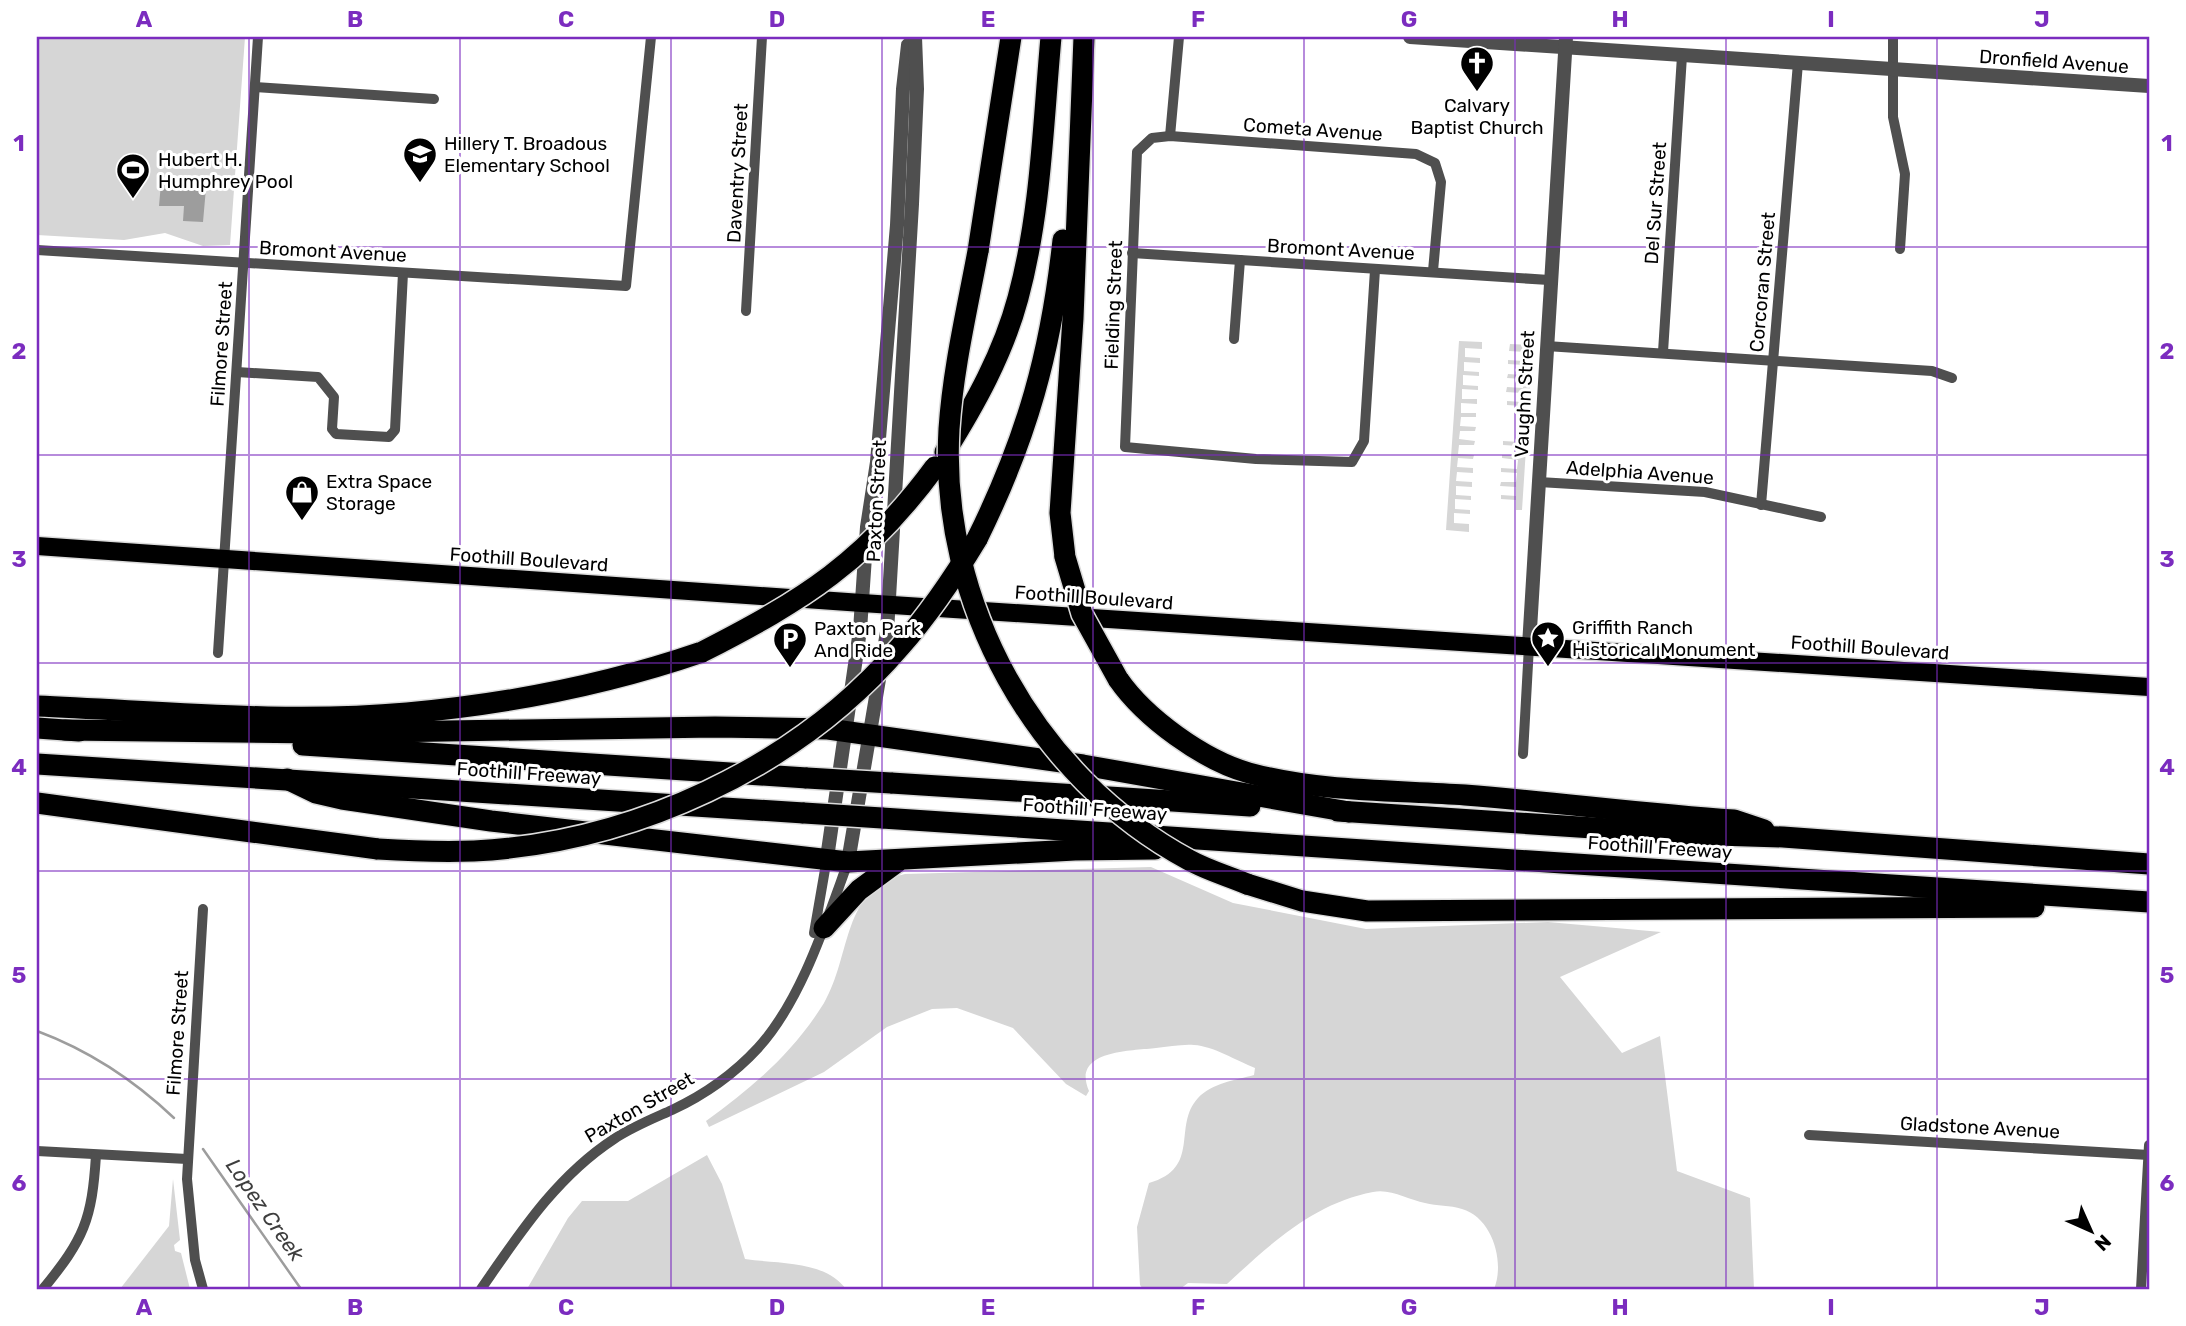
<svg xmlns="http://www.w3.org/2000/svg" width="2186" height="1326" viewBox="0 0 2186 1326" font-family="Rubik,sans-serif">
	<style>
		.green { fill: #d6d6d6 }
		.water { fill: #9d9d9d }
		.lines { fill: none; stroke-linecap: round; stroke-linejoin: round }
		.stream { stroke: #9d9d9d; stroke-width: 2.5 }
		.primary-casing { stroke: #dbdbdb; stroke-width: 21 }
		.motorway-casing { stroke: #dbdbdb; stroke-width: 24 }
		.minor { stroke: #4f4f4f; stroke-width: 10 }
		.tertiary { stroke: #4f4f4f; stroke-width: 14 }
		.primary { stroke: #000; stroke-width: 18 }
		.motorway { stroke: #000; stroke-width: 21 }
		.motorway-bridge-casing { stroke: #dbdbdb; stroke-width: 24; stroke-linecap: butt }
		.motorway-bridge { stroke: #000; stroke-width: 21 }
		.grid { fill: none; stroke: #7b2cbf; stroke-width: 2; stroke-opacity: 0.55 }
		.labels { text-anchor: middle; stroke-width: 6; stroke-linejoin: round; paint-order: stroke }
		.street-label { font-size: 19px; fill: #000; stroke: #fff }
		.poi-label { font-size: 19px; fill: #000; stroke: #fff; text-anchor: start }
		.water-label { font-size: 21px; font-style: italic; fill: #3e3e3e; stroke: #fff }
		.neatline { fill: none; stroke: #7b2cbf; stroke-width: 2.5 }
		.grid-label { font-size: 23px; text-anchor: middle; font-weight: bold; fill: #7b2cbf }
	</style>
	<rect width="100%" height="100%" fill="#fff"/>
	<g class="green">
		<path d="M37,37H245L230,245L203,246L165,233L124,240L37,235Z"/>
		<path d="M1459,341L1482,342V349L1465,348V357L1480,358V363L1464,362V371L1479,372V376L1463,375V385L1478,386V390L1462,389V399H1477V404L1461,403V413H1476V417H1461L1460,426L1476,427L1475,431H1460L1459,439L1475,441L1474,445H1459L1458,454L1474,455L1473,459L1458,458L1457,467L1473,468V473L1457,472L1456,481L1472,482V487L1456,486V495L1471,496V500L1455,499V509L1470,510V514L1454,513V523L1469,524V532L1446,530Z"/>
		<path d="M1510,344L1533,345L1528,416H1522V406L1507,405V401L1522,402V393L1506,392L1507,387L1523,388V379L1507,378L1508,374L1523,375L1524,365L1508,364V360L1524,361L1525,352L1509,351Z"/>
		<path d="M1521,432L1527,433L1522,510H1516V500L1501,499V495L1516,496V487L1500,486L1501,482H1516L1517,473L1501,472V468L1517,469L1518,460L1502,458V455H1518L1519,446L1503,445V441L1520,442Z"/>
		<path d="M1151,867L1233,903L1366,929L1548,922L1661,932L1560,977L1622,1053L1660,1036L1677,1171L1750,1198L1754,1289H1494C1505,1263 1493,1218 1462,1209C1450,1205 1437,1206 1425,1203C1409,1200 1390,1188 1373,1192C1314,1203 1269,1245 1227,1284L1188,1283L1180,1289H1143L1140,1285L1137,1227L1149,1183C1202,1168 1172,1126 1198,1098C1212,1083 1236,1080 1254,1075L1255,1068C1237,1061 1213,1046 1194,1045C1182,1044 1168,1047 1156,1048C1131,1051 1071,1050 1089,1091L1086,1096L1066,1084L1013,1028L957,1008L932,1009L887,1027L824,1072L709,1127L706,1121C753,1087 793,1053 824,1003C852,955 841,889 905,874Z"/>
		<path d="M707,1155L722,1184L745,1259C779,1264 824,1260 846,1289H527L568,1218L582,1201H628Z"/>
		<path d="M173,1179L180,1240L174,1245L175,1251L181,1253L190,1289H120L169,1226Z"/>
	</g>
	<path class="water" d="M161,183L206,188L203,222L183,221L184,206H159Z"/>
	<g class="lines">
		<g class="stream">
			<path d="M37,1031C88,1050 134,1080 174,1118"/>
			<path d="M203,1149L301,1289"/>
		</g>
		<g class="primary-casing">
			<path id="primary" d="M37,546L862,603L2149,687"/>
		</g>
		<g class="motorway-casing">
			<g id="motorway">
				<path d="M978,251L1011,37"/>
				<path d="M945,452C975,404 1003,354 1018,298C1041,213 1043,124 1051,37"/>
				<path d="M977,539C1027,438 1051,352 1063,240"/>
				<path d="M1065,557L1060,513L1073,318L1084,37"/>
				<path d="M1118,679C1145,718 1203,760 1249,773C1319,792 1393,790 1465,795C1555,802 1644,814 1734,820L1764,830"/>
				<path d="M37,706C159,711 285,724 407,713C508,704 606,685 702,652"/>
				<path d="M37,728L79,731"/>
				<path d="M65,730L318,733L715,727L828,729L1083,765L1349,812"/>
				<path d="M303,745L807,778"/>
				<path d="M37,764L804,813"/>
				<path d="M287,779L316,793L342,799L491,821L848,862L1075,850L1155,849"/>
				<path d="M891,783L1250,806"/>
				<path d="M37,803L378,849"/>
				<path d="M1338,811L1684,834L1783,837L2149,864"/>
				<path d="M882,818L2149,902"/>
				<path d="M1247,884L1302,901L1367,911L2034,907"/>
				<path d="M824,928L859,890L897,862"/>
			</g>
		</g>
		<g class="minor">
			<path d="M1893,37V117L1905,174L1900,249"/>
			<path d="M255,87L434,99"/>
			<path d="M1170,136L1179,37"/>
			<path d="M37,250L626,286L651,37"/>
			<path d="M1132,253L1549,280"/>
			<path d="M1375,270L1364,441L1352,462L1256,459L1125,447L1137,152L1152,138L1170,136L1416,154L1435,163L1441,182L1433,271"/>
			<path d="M746,311L762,37"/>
			<path d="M1234,339L1240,260"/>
			<path d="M1546,346L1932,371L1952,378"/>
			<path d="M1663,352L1682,56"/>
			<path d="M237,372L318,377L334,397L332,429L336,434L389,437L395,430L403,273"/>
			<path d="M1539,482L1705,492L1821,517"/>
			<path d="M1761,505L1798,63"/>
			<path d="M218,653L258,37"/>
			<path d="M1523,754L1529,646"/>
			<path d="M203,909L187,1179L195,1260L203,1289"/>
			<path d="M814,933L827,858"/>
			<path d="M1809,1135L2149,1155"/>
			<path d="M37,1151L187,1159"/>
			<path d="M43,1289C84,1239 92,1220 96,1155"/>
			<path d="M481,1289C520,1233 556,1177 614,1139C632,1127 652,1119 672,1110C704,1095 734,1074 758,1048C801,1001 826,922 848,862"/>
			<path d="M2141,1289L2149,1145"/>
		</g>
		<g class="tertiary">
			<path d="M1410,37L2149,86"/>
			<path d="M1529,646L1566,37"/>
			<path d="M827,858L860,630L867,527L877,462L897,225L903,89L908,45"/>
			<path d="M848,862L887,632L912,204L917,89L915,37"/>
		</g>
		<use href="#primary" class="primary"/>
		<use href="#motorway" class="motorway"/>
		<g class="motorway-bridge-casing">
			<g id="motorway-bridge">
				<path d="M978,251C967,310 953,369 949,429C939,603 1035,777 1189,860C1207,870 1228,876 1247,884"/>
				<path d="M1065,557L1082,614L1118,679"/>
				<path d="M702,652C804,600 866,561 935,467"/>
				<path d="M807,778L891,783"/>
				<path d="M804,813L882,818"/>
				<path d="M378,849C410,851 442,852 474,851C632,843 796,768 900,647C929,614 954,577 977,539"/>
			</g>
		</g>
		<use href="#motorway-bridge" class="motorway-bridge"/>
	</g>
	<path class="grid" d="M249,37V1289M460,37V1289M671,37V1289M882,37V1289M1093,37V1289M1304,37V1289M1515,37V1289M1726,37V1289M1937,37V1289M37,247H2149M37,455H2149M37,663H2149M37,871H2149M37,1079H2149"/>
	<defs>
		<g id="church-pin" transform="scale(1.75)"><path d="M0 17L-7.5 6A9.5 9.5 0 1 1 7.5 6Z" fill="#000" stroke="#fff"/><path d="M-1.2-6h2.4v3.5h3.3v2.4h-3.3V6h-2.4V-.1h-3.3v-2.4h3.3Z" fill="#fff"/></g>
		<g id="school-pin" transform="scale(1.75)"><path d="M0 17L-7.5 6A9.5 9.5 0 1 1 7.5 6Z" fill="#000" stroke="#fff"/><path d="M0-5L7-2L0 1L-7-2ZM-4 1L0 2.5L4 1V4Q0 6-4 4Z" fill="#fff"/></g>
		<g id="stadium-pin" transform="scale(1.75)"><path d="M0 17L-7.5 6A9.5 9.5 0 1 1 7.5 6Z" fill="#000" stroke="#fff"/><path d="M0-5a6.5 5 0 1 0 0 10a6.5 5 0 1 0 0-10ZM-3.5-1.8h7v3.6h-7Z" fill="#fff"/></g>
		<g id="shop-pin" transform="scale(1.75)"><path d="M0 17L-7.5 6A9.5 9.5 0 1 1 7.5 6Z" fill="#000" stroke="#fff"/><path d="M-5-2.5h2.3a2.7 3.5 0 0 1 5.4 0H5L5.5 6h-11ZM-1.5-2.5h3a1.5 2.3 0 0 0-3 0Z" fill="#fff"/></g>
		<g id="sight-pin" transform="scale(1.75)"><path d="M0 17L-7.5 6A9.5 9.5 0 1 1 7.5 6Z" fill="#000" stroke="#fff"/><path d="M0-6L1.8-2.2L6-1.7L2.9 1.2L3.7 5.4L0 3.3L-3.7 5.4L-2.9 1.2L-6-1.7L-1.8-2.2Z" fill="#fff"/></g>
		<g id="parking-pin" transform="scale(1.75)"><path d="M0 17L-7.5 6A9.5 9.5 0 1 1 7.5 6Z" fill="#000" stroke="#fff"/><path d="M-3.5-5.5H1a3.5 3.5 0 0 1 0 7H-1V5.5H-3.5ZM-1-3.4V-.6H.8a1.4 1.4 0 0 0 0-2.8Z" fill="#fff"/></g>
	</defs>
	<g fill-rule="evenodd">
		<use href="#church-pin" x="1477" y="63"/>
		<use href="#school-pin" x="420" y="154"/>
		<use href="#stadium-pin" x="133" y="170"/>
		<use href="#shop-pin" x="302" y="492"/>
		<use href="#sight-pin" x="1548" y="638"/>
		<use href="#parking-pin" x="790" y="639"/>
	</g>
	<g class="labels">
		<g class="street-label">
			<text transform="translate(2054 61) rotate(4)" y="7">Dronfield Avenue</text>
			<text transform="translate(1313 129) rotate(4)" y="7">Cometa Avenue</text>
			<text transform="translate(737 173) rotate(-87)" y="7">Daventry Street</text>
			<text transform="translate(1655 203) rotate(-86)" y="7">Del Sur Street</text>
			<text transform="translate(1341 249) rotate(3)" y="7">Bromont Avenue</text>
			<text transform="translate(333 251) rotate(3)" y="7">Bromont Avenue</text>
			<text transform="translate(1762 282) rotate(-85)" y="7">Corcoran Street</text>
			<text transform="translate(1113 305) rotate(-88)" y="7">Fielding Street</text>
			<text transform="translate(221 344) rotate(-86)" y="7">Filmore Street</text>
			<text transform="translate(1524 394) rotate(-87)" y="7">Vaughn Street</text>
			<text transform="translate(1640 472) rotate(4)" y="7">Adelphia Avenue</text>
			<text transform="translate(876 501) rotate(-87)" y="7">Paxton Street</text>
			<text transform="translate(529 559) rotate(4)" y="7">Foothill Boulevard</text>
			<text transform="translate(1094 597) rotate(4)" y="7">Foothill Boulevard</text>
			<text transform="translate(1870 647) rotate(4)" y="7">Foothill Boulevard</text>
			<text transform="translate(529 773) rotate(4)" y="7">Foothill Freeway</text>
			<text transform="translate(1095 809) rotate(4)" y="7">Foothill Freeway</text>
			<text transform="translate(1660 847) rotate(4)" y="7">Foothill Freeway</text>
			<text transform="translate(177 1033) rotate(-86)" y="7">Filmore Street</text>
			<text transform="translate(639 1107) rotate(-30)" y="7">Paxton Street</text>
			<text transform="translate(1980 1127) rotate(3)" y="7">Gladstone Avenue</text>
		</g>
		<g class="poi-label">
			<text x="1477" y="112" text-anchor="middle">Calvary<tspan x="1477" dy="22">Baptist Church</tspan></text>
			<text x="444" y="150">Hillery T. Broadous<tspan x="444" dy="22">Elementary School</tspan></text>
			<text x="158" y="166">Hubert H.<tspan x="158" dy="22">Humphrey Pool</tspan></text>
			<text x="326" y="488">Extra Space<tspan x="326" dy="22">Storage</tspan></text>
			<text x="1572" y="634">Griffith Ranch<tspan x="1572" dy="22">Historical Monument</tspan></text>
			<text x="814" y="635">Paxton Park<tspan x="814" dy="22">And Ride</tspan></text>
		</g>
		<g class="water-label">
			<text transform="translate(265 1210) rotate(55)" y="7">Lopez Creek</text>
		</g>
	</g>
	<rect width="2186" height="1326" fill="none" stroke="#ffffff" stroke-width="77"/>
	<g transform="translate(2091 1231) rotate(135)" stroke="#ffffff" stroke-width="5" paint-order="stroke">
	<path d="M0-5L12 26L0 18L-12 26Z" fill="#000000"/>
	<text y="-10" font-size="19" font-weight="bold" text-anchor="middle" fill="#000000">N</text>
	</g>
	<rect x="38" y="38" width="2110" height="1250" class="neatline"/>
	<g class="grid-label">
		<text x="144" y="27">A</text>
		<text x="355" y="27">B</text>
		<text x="566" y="27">C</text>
		<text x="777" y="27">D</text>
		<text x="988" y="27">E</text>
		<text x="1198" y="27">F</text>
		<text x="1409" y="27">G</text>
		<text x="1620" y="27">H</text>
		<text x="1831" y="27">I</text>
		<text x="2042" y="27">J</text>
		<text x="19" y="151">1</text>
		<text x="2167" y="151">1</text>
		<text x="19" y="359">2</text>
		<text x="2167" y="359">2</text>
		<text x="19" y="567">3</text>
		<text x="2167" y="567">3</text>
		<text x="19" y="775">4</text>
		<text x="2167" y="775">4</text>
		<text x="19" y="983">5</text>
		<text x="2167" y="983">5</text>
		<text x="19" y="1191">6</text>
		<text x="2167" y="1191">6</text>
		<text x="144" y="1315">A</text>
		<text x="355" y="1315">B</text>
		<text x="566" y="1315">C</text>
		<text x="777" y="1315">D</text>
		<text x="988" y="1315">E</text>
		<text x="1198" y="1315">F</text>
		<text x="1409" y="1315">G</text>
		<text x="1620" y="1315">H</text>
		<text x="1831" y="1315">I</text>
		<text x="2042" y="1315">J</text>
	</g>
</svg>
